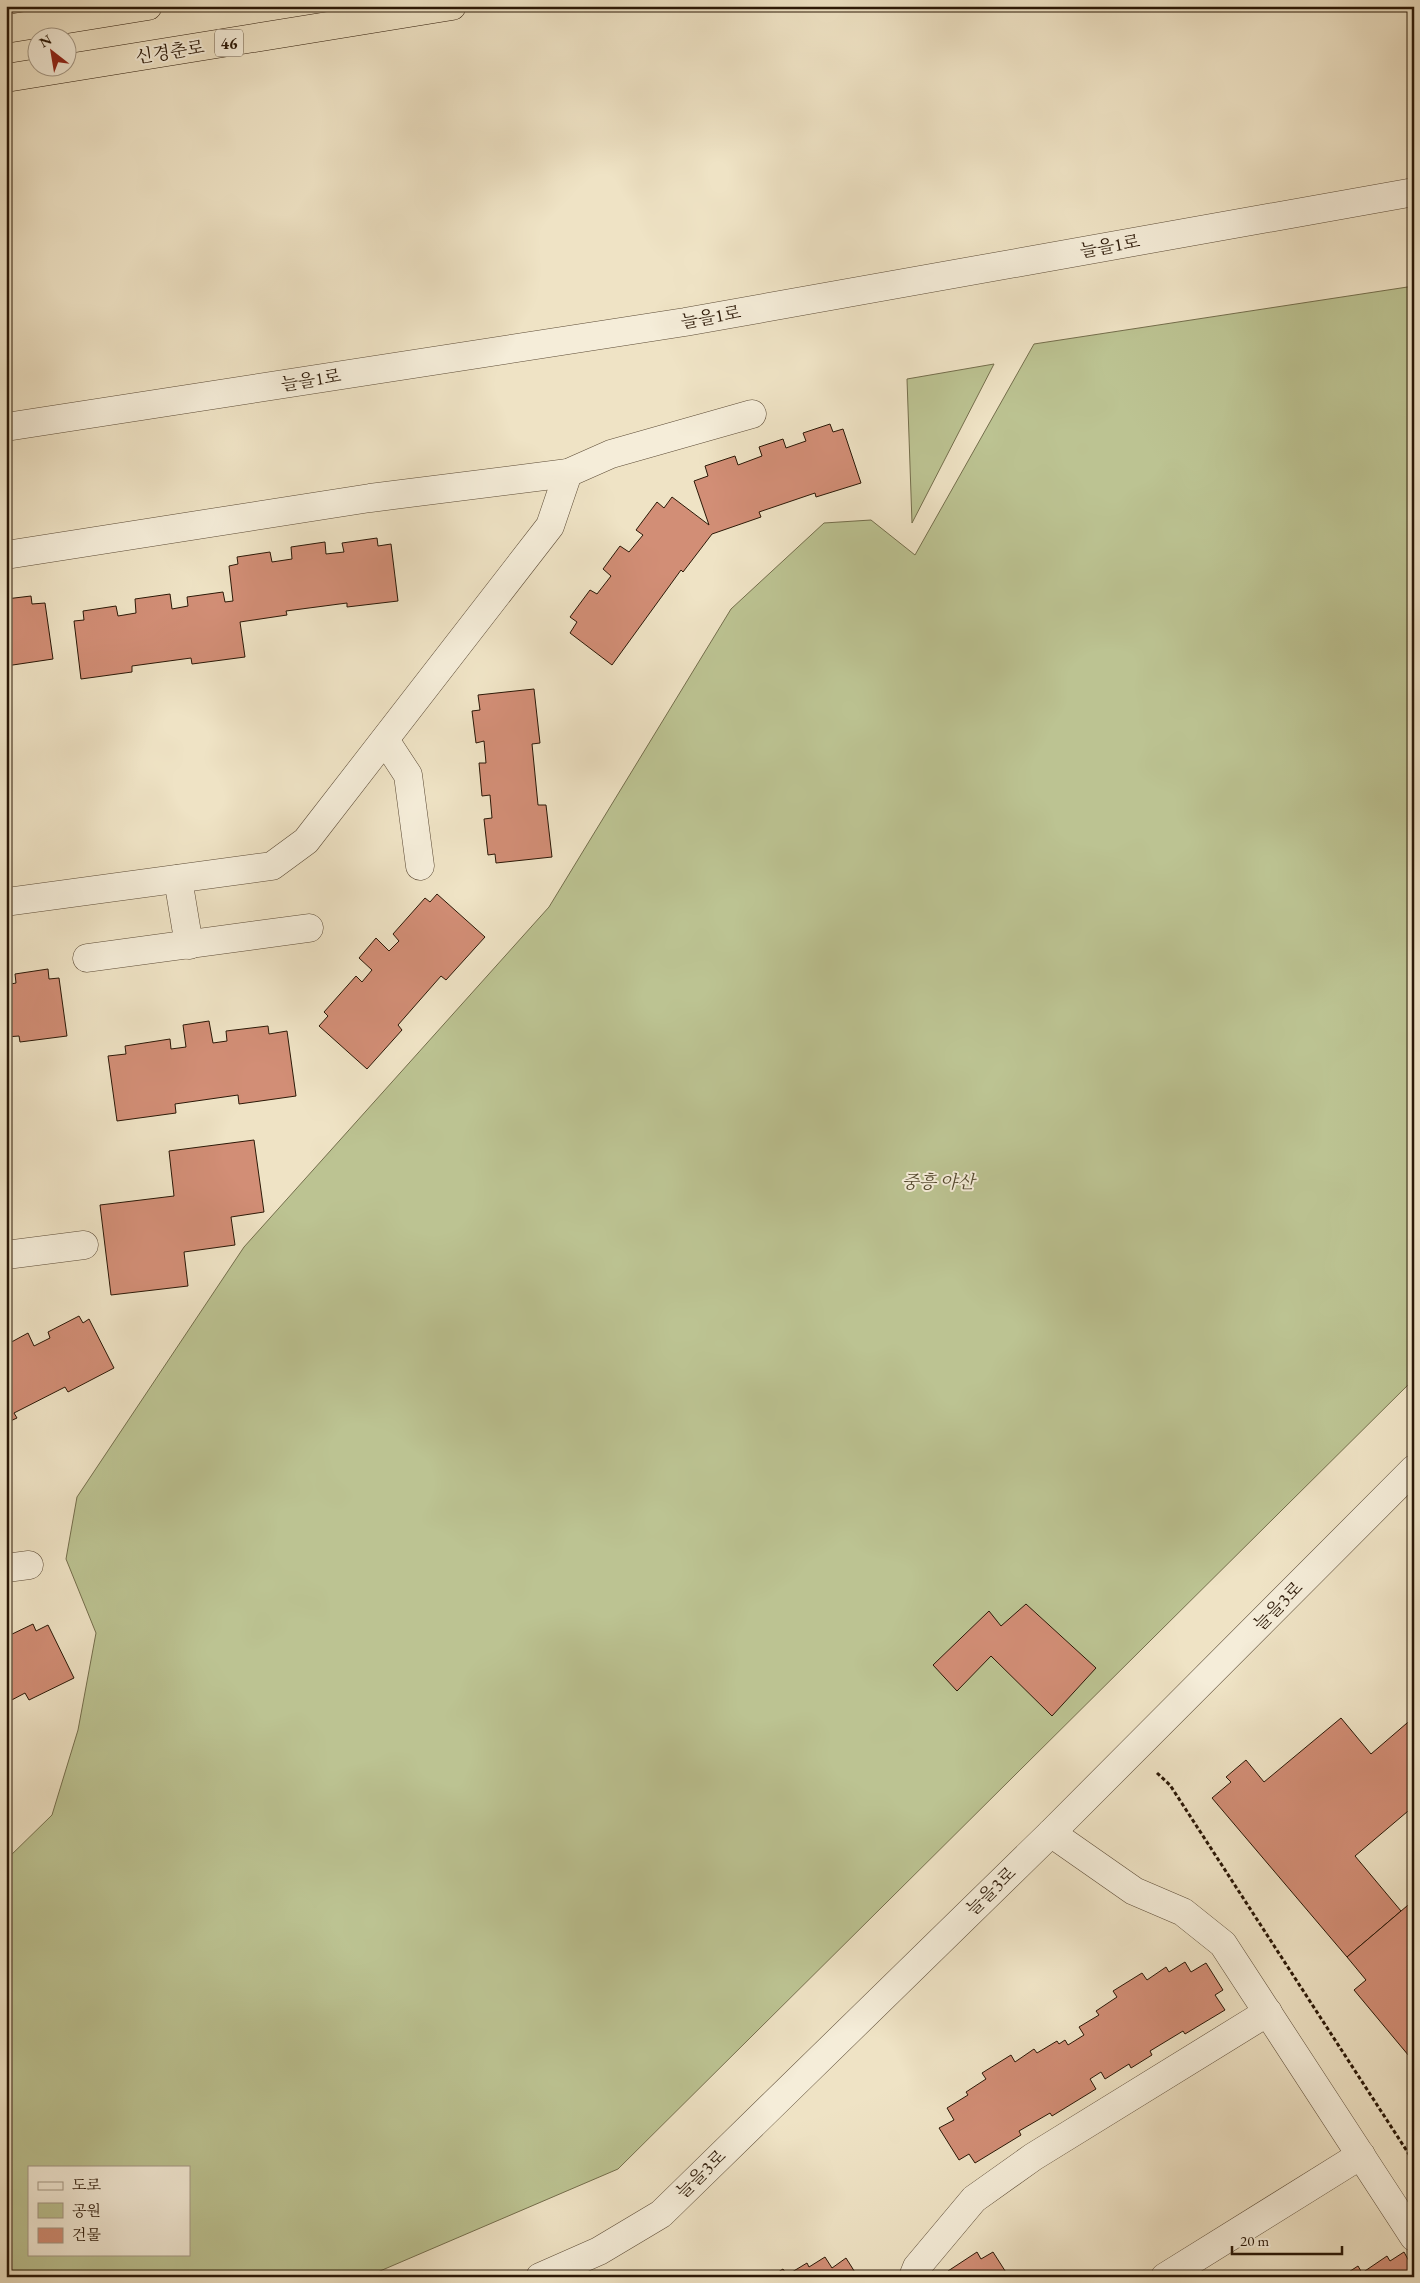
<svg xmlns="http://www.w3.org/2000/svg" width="1420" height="2283" viewBox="0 0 1420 2283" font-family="'EB Garamond','Noto Serif KR',serif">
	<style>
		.green { fill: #bcc392; stroke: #746e4c; fill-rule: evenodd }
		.building { fill: #d28e76; stroke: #2b1807 }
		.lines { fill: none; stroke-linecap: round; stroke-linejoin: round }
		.minor-casing { stroke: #5c4b36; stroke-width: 29 }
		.highway-casing { stroke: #2b1807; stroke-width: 29 }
		.path { stroke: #2b1807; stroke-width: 3; stroke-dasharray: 4 2.5; stroke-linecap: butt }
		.minor { stroke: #f5edd9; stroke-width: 28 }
		.highway { stroke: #efe3c5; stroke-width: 28 }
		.labels { text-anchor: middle; stroke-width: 4; stroke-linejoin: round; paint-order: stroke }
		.shield { fill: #f5edd9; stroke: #685846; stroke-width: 1 }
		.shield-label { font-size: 16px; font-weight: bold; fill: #2b1807 }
		.street-label { font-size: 18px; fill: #2b1807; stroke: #f5edd9 }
		.park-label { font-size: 18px; font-style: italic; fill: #564b31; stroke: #f5edd9 }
	</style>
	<rect width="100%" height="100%" fill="#efe3c5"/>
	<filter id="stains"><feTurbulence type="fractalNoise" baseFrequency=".004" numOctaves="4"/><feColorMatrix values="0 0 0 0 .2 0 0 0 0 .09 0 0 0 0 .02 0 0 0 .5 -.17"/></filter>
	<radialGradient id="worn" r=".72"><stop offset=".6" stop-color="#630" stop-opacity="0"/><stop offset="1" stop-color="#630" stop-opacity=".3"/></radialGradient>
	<g class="green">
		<path d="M1414,286V1379L618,2169L366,2277H6V1860L52,1815L78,1730L96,1633L66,1559L77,1497L244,1247L549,907L731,609L824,523L871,520L915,555L1034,344ZM29,2167H189V2254H29Z"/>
		<path d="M994,364L912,523L907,379Z"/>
	</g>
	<g class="building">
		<path d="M830,424L833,432L843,429L861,483L816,497L815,493L759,512L761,517L712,534L683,572L681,570L612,665L570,633L577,622L570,617L590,590L597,594L611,576L603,569L620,546L629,552L643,535L636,530L657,502L664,508L672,497L709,525L694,481L708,476L705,466L735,456L738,465L762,456L759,447L783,439L786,448L806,441L803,433Z"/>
		<path d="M377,538L378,546L391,544L398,601L347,607V603L286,611L287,615L240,622L245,657L192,664L191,658L132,666V672L81,679L74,621L84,620L83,611L116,606L118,616L136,613L135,599L170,594L172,609L188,606L187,597L223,592L225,602L233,601L229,566L238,564L237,557L270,552L272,562L292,559L291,547L325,542L326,554L344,552L342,543Z"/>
		<path d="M31,596L32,604L45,603L53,659L6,666V599Z"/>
		<path d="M534,689L540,743L532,744L538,805H546L552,857L496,863L495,854L488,855L484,819L492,818L490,795L482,796L479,763H486L484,741L476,743L472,711L480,710L478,695Z"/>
		<path d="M437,894L485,937L446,980L441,976L398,1025L402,1030L367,1069L319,1026L328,1016L324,1012L356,976L362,982L372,970L359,958L376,938L389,951L399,941L393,934L425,898L430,902Z"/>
		<path d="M48,969L49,979L59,978L67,1036L20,1042L19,1036L6,1037V985L16,983L15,974Z"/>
		<path d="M209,1021L213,1043L227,1041L226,1031L268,1026L269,1034L287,1031L296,1096L239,1104L238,1095L175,1104L176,1113L117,1121L108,1056L126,1054L125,1046L170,1039L171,1049L186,1047L183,1025Z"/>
		<path d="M254,1140L264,1212L231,1217L235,1245L184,1252L188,1286L111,1295L100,1205L174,1196L169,1151Z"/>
		<path d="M79,1316L83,1323L89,1319L114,1368L68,1392L65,1387L14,1413L17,1418L6,1423V1345L28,1333L34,1346L50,1338L48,1332Z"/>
		<path d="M1026,1604L1096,1668L1052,1716L991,1656L957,1691L933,1665L989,1611L1001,1626Z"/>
		<path d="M33,1624L36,1631L48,1625L74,1678L29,1700L25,1693L6,1703V1637Z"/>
		<path d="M1414,1717V1806L1355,1856L1401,1911L1347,1957L1212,1798L1231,1782L1226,1777L1246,1760L1264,1782L1341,1718L1371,1754Z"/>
		<path d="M1414,1900V2062L1354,1990L1366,1980L1347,1957Z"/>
		<path d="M1185,1962L1191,1972L1206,1963L1223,1990L1215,1995L1225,2010L1185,2034L1183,2031L1150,2051L1152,2055L1131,2068L1129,2064L1105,2079L1101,2072L1090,2079L1096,2089L1052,2116L1050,2113L1019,2131L1021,2135L975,2163L969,2154L959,2160L939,2128L954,2120L947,2108L968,2095L966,2092L986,2079L982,2073L1011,2055L1015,2062L1034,2049L1037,2053L1057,2041L1059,2044L1065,2040L1068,2045L1084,2035L1079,2027L1099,2015L1096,2011L1117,1997L1113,1991L1142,1973L1147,1980L1166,1967L1169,1972Z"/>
		<path d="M977,2252L981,2259L993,2252L1009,2277H951L948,2271Z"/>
		<path d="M1404,2252L1410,2263L1414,2261V2277H1341L1358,2266L1362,2273L1387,2256L1390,2261Z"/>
		<path d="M825,2257L832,2268L846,2258L858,2277H770L783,2269L787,2275L807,2263L809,2267Z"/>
	</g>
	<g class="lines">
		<g class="minor-casing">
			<g id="minor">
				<path d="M6,427L685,322L1414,192"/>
				<path d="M6,555L370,498L568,473L611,454L752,414"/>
				<path d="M385,740L408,775L420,866"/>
				<path d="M178,879L189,945"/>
				<path d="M6,902L272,866L306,841L550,526L568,473"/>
				<path d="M87,958L309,928"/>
				<path d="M6,1255L84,1245"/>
				<path d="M6,1568L29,1565"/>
				<path d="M1051,1833L1134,1891L1183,1912L1223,1944L1414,2237"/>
				<path d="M540,2277L599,2251L661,2214L1051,1833L1414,1469"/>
				<path d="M913,2277L917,2267L974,2199L1033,2157L1268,2012"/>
				<path d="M1165,2277L1361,2155"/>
			</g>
		</g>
		<g class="highway-casing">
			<g id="highway">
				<path d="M6,29L148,6"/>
				<path d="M6,78L452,6"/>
			</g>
		</g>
		<path class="path" d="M1157,1773L1170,1785L1414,2162"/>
		<use href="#minor" class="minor"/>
		<use href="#highway" class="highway"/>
	</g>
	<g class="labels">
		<rect class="shield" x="215" y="29.5" width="28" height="27" rx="4"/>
		<g class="shield-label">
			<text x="229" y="49">46</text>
		</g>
		<g class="street-label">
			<text transform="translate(170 52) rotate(-9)" y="6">신경춘로</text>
			<text transform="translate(1110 246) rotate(-10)" y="6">늘을1로</text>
			<text transform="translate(711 317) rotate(-10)" y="6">늘을1로</text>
			<text transform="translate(311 380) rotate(-9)" y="6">늘을1로</text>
			<text transform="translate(1278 1606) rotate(-45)" y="6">늘을3로</text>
			<text transform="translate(991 1891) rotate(-44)" y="6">늘을3로</text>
			<text transform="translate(701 2174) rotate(-44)" y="6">늘을3로</text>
		</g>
		<g class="park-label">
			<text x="938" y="1188">중흥 야산</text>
		</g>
	</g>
	<rect width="1420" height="2283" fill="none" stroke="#efe3c5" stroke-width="25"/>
	<rect x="8" y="8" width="1405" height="2268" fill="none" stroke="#2b1807" stroke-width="2.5"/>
	<rect x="12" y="12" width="1395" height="2258" fill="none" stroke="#2b1807"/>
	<rect x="28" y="2166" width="162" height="90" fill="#f5edd9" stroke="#a49885"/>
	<rect x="38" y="2182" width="25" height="8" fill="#f5edd9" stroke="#a49885"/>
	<text x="72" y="2190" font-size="15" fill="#2b1807">도로</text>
	<rect x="38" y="2203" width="25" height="15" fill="#bcc392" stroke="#a49885"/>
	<text x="72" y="2216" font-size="15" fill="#2b1807">공원</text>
	<rect x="38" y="2228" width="25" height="15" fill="#d28e76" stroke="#a49885"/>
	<text x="72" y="2240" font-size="15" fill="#2b1807">건물</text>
	<g transform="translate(52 52) rotate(329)"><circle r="24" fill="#f5edd9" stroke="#a49885"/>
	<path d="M0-4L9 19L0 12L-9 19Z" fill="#8f2418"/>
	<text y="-8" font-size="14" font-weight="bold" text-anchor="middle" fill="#2b1807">N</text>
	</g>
	<path d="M1232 2246v8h110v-8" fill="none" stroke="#2b1807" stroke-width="2.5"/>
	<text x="1240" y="2246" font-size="15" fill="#2b1807" stroke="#f5edd9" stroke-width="4" paint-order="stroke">20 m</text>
	<rect width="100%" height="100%" filter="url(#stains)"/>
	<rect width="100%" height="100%" fill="url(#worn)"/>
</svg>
